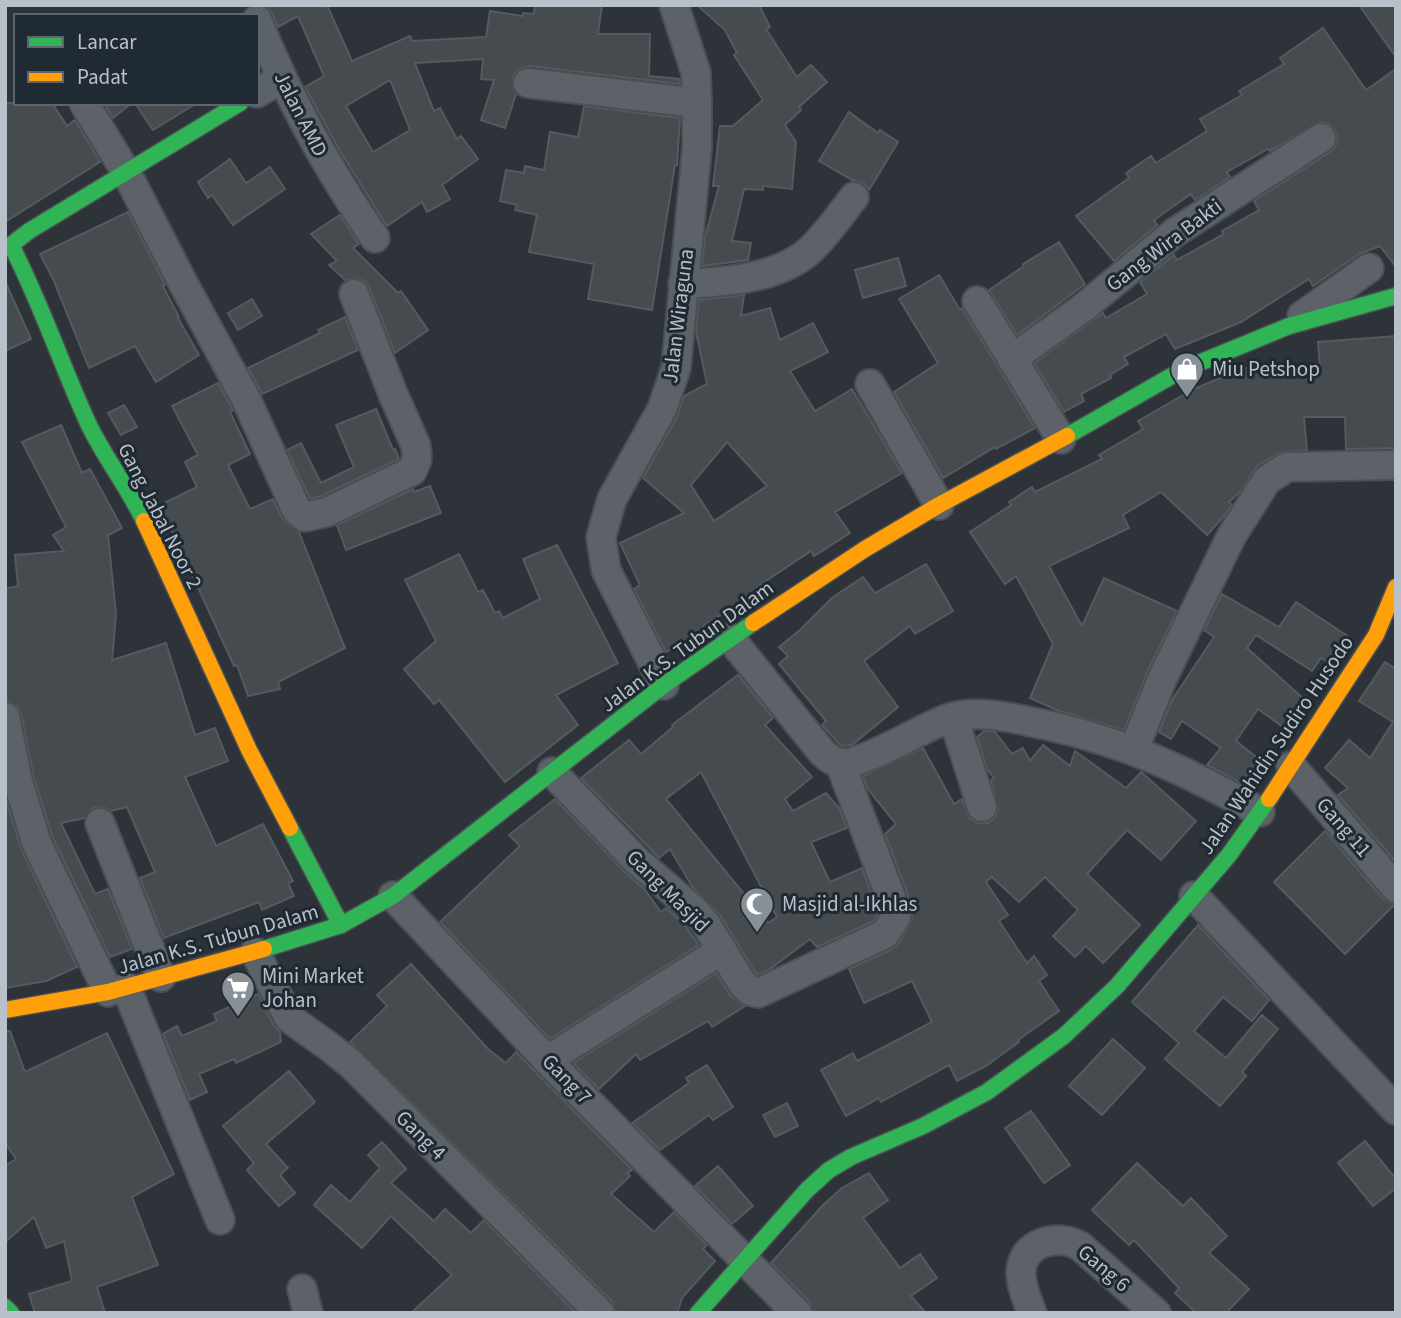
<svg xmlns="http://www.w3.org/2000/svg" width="1401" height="1318" viewBox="0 0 1401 1318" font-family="'Source Sans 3',sans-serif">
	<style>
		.building { fill: #464b50; stroke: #555a61; stroke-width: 2; fill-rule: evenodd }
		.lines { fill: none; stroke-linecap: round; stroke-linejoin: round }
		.street-casing { stroke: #4a4f54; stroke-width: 32 }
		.fast-casing { stroke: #4a4f54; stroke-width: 19 }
		.slow-casing { stroke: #4a4f54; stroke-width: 19 }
		.street { stroke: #5c6267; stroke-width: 28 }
		.fast { stroke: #30b455; stroke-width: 16 }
		.slow { stroke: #ff9f0a; stroke-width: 16 }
		.labels { text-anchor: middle; stroke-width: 6; stroke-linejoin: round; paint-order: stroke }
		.street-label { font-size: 21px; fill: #b8c0c9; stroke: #202a33 }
		.poi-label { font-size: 21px; fill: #b8c0c9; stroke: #202a33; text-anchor: start }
	</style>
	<rect width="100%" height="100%" fill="#2d3339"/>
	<g class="building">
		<path d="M264,5H327L352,61L410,36L412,41L486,37L490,11L523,16V13L534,14L535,5H602L598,34H650L649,76L680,79V84L530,66L522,68L515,73L512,80L516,94L505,128L481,120L494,80L481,79L483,59L415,63L434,111L440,108L457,139L461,136L478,159L442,185L450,199L427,212L422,202L387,226L340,151L305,87L324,76L298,16L278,27L272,13ZM390,80L410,130L373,152L346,106Z"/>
		<path d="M697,5H759L770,27L766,29L797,77L811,65L827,82L799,107L801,110L785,125L796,142L792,189L763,186V190L744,189L732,241L751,243L748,260L702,266L705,237L719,186H713L720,126H733L763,100L734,55L737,53L725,30Z"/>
		<path d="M1359,5H1396V57Z"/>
		<path d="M1323,28L1366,90L1396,69V267L1380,246L1359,254L1313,286L1309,279L1241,322L1175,349L1166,334L1124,357L1128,364L1110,375L1111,378L1081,394L1084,401L1064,412L1034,363L1103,313L1106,318L1147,294L1140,282L1174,255L1177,260L1224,234L1222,231L1259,210L1254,201L1330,152L1336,145L1337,136L1335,130L1329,124L1320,122L1270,151L1268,149L1227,172L1230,177L1195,200L1191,194L1154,220L1157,225L1114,261L1076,216L1129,178L1126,173L1151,156L1156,163L1207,131L1200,119L1242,95L1239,91L1284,64L1280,58Z"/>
		<path d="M5,103H52L67,126L75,120L100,162L5,222Z"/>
		<path d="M104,103H132L113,118Z"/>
		<path d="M135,103H197L153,130Z"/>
		<path d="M584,106L680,118L677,165H675L652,310L588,299L594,264L529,252L537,215L515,210L517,205L500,201L506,170L524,173L525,166L544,170L550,132L578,137Z"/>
		<path d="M849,112L878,133L880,130L898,142L869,190L864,183L854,181L819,161Z"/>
		<path d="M230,159L246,183L270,167L285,189L233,225L212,195L208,198L198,182Z"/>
		<path d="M128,212L165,285L163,286L179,317L178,318L199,355L156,382L135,346L89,368L53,279L40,254Z"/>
		<path d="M340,215L359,244L353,248L398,293L401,291L428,330L395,353L369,287L364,281L357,278L345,280L329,265L337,261L311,234Z"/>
		<path d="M1059,242L1085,284L1017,335L989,290L1024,266L1023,264Z"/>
		<path d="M898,258L906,286L863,298L855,270Z"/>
		<path d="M939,275L960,310L962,308L1035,428L996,449L995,447L943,478L894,392L938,363L899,299Z"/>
		<path d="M5,281L31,339L5,351Z"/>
		<path d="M744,295L741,316L770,308L780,340L813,323L828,352L790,371L815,411L852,389L902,473L835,512L850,533L814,556L811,551L757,587L759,591L703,626L705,629L700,633L666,652L634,589L640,585L620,543L684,513L643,478L677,417L684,396L707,384L696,332L699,300ZM727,442L767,486L714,521L691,485Z"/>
		<path d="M252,299L262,316L238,330L228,313Z"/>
		<path d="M345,317L358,350L262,394L248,368L320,333L318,330Z"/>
		<path d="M1396,336V448L1346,449L1345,417H1304L1307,450L1279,453L1257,466L1241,491L1229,502L1232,505L1225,515L1207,535L1161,492L1123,515L1129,528L1049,566L1082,626L1104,578L1177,611L1148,670L1124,730L1059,711L1030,698L1053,644L1016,576L1005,584L970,532L1011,505L1009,502L1032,487L1035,492L1102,459L1099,455L1143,429L1138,421L1192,390L1239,370L1262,364L1263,367L1320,368L1318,342Z"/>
		<path d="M218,383L233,410L230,412L250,454L228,465L250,509L273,499L282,518L299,532L345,648L278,682L280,689L248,696L237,665L234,666L160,505L197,487L185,462L198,455L172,406Z"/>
		<path d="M124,405L137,427L121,435L108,413Z"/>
		<path d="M376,409L393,450L395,449L399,459L321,496L310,499L287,450L301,443L321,483L354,467L336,425Z"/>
		<path d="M61,425L82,473L90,469L122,528L108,535L116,614L112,660L166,643L195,735L215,728L228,761L185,777L216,846L263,824L293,881L288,883L294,896L262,910L259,902L164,938L140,878L155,872L127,807L111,811L103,807L93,808L85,818L61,823L95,894L108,889L132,949L110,957L53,838L34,778L21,713L17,706L5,701V589L18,586L15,555L64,551L53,535L66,527L22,442Z"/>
		<path d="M430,486L441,513L346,550L337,525L413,489L414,492Z"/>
		<path d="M557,545L618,663L556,695L578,725L505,782L439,700L434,704L404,669L436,641L405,580L459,554L478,592L483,590L495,613L499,611L503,618L540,599L523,559Z"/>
		<path d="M926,564L953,611L915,634L910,626L864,661L898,707L852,745L841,746L822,725L826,721L779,664L788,656L779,647L801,629L833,597L863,577L875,593Z"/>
		<path d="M1222,594L1279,627L1296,602L1349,637L1331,664L1321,658L1312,671L1256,635L1247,648L1306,701L1287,730L1258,709L1236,741L1265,764L1250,788L1207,765L1221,748L1182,721L1171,739L1159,732L1172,700L1214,637L1204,630Z"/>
		<path d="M1385,662L1396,669V862L1338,795L1348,788L1325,768L1349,740L1370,758L1393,722L1359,701Z"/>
		<path d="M738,675L773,718L765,725L812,777L785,799L793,811L826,793L839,808L847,828L811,842L830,882L862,868L878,914L874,921L817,947L810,939L769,970L757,975L720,915L693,888L670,849L659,858L581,778L629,740L641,754L673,727L672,725ZM701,772L777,917L768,923L666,799Z"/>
		<path d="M984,731L995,732L1012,754L1023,748L1030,761L1043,745L1070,766L1075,751L1126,788L1141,772L1196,821L1161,860L1127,830L1087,874L1140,925L1103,963L1086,946L1075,957L1053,936L1078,910L1045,877L1019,902L992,877L986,882L1008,915L999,921L1027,963L1034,956L1047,975L1039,981L1059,1011L1018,1040L1019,1042L986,1066L957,1081L949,1065L881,1102L879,1098L846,1116L821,1070L853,1053L857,1061L932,1022L912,981L864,1003L849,969L893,949L899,943L912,919L907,892L885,834L896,824L867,788L863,776L923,748L954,804L962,799L970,819L978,823H988L995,818L998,810L991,780L994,778L987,769L977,737Z"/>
		<path d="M5,797L22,851L77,967L46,981L5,988Z"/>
		<path d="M555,799L625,872L645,890L661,912L666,908L683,923L699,945L550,1039L440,922L520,846L509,835Z"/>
		<path d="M1325,831L1383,899L1395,904L1345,954L1274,882Z"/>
		<path d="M1198,925L1269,1000L1252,1021L1223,997L1194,1031L1226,1058L1262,1015L1278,1029L1242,1072L1246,1076L1220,1106L1165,1059L1179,1043L1132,1002Z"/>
		<path d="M411,964L488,1049L506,1063L516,1052L632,1170L627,1173L630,1176L611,1194L654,1232L674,1212L707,1245L703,1249L715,1261L682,1298L677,1313H616L612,1301L350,1042L387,1006L377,995Z"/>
		<path d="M716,973L730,995L745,1006L712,1027L708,1021L640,1060L636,1054L599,1089L573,1063Z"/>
		<path d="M258,994L274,1026L280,1032L281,1042L236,1063L234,1059L199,1074L207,1092L190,1100L163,1034L177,1026L182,1036L217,1021L214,1014Z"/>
		<path d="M5,1031H10L25,1072L107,1033L174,1174L132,1197L158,1265L97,1287L105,1313H35L29,1294L72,1281L64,1241L46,1248L34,1217L5,1242V1166L16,1159L5,1143Z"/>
		<path d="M1113,1039L1145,1068L1102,1115L1069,1086Z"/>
		<path d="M707,1065L733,1107L713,1120L709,1115L660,1150L632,1123L689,1083L686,1078Z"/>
		<path d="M289,1071L315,1102L266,1144L288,1168L280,1175L295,1193L279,1206L247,1170L254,1163L223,1126Z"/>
		<path d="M787,1103L798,1126L775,1137L763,1115Z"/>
		<path d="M1031,1111L1070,1165L1044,1183L1005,1128Z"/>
		<path d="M1365,1141L1396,1179V1188L1373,1206L1338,1163Z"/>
		<path d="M382,1142L406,1169L391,1183L434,1221L445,1209L471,1233L484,1220L576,1313H411L452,1275L391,1216L362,1248L314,1205L331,1185L350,1202L380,1168L368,1155Z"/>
		<path d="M1137,1163L1183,1206L1191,1198L1227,1236L1209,1253L1249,1289L1226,1313H1196L1175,1293L1179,1288L1134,1240L1129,1245L1092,1210Z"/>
		<path d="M718,1166L753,1206L732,1224L695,1186Z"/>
		<path d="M869,1173L888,1200L863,1218L900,1268L920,1254L937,1278L911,1296L926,1313H813L809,1301L771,1263L823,1205L842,1188Z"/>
	</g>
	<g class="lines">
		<g class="street-casing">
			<g id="street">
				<path d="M257,20C288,97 328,170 375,238"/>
				<path d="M528,83L697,103"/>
				<path d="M257,93L282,78"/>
				<path d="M84,103L126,172L183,283L246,399L297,511L305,517L327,512L412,471L417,459L416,446L393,394L354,294"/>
				<path d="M683,284C724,282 776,279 808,252C826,236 840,215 854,197"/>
				<path d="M977,301L1061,439"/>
				<path d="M1302,316L1369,268"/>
				<path d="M1012,359L1083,308L1174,233L1321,138"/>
				<path d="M870,384L939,505"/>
				<path d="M730,638L822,752C827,757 833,762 840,763C862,767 926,724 953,717C978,711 1003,716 1027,721C1117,738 1181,768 1260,812"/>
				<path d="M664,685L606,570L601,537L612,499L662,409L676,368L697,148V103L696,73L674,5"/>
				<path d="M5,717L18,782L37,844L108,992"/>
				<path d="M953,717L982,807"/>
				<path d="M1134,749L1163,677L1232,535L1267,480L1287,467L1396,465"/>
				<path d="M1291,766L1396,888"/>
				<path d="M552,772L637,861L695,911L706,924L742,983L750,991L758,993L885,934L896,917L891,898L840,763"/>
				<path d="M100,823L161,977"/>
				<path d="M393,896L547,1060L797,1313"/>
				<path d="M1194,896L1396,1110"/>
				<path d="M255,952L289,1018L331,1048L352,1065L600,1313"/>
				<path d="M126,987L220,1220"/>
				<path d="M547,1060L722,950"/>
				<path d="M302,1289L308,1313"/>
				<path d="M1032,1313C1028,1301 1021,1287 1021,1274C1020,1242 1058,1233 1080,1246L1156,1313"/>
			</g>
		</g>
		<g class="fast-casing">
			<g id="fast">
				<path d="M1067,436L1182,370L1289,326L1396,296"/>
				<path d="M144,521C128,487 104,457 88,423C61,364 41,303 11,245L29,231L240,103"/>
				<path d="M290,828L341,925"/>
				<path d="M264,949L341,925L393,896L664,685L753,623"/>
				<path d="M5,1307L11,1313"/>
				<path d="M698,1313L807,1190L829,1170L851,1157L923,1126L987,1092L1064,1036L1117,986L1229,855L1269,799"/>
			</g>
		</g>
		<g class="slow-casing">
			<g id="slow">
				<path d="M144,521L249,750L290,828"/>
				<path d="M753,623L865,549L939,505L1067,436"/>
				<path d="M1269,799L1376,635L1396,587"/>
				<path d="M5,1010L108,992L264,949"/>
			</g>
		</g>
		<use href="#street" class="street"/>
		<use href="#fast" class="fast"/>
		<use href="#slow" class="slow"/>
	</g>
	<defs>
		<g id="shop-pin" transform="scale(1.75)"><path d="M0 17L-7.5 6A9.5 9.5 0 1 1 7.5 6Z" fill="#878f97" stroke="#202a33"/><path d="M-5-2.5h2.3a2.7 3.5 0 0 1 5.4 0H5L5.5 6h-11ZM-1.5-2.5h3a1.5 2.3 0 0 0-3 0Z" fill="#fff"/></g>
		<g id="mosque-pin" transform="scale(1.75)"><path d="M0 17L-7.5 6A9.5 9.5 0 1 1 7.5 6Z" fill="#878f97" stroke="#202a33"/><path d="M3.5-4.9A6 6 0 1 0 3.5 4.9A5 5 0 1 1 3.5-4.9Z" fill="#fff"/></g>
		<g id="supermarket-pin" transform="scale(1.75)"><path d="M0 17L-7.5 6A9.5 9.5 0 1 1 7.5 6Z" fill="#878f97" stroke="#202a33"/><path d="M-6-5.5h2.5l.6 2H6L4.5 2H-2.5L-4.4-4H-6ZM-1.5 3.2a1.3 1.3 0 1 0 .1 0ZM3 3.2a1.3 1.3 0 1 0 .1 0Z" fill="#fff"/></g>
	</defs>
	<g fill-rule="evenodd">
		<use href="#shop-pin" x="1187" y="369"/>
		<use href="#mosque-pin" x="757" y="904"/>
		<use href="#supermarket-pin" x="238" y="988"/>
	</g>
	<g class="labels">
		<g class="street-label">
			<text transform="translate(301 114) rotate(63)" y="7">Jalan AMD</text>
			<text transform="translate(1164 245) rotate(-37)" y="7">Gang Wira Bakti</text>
			<text transform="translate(678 316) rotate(-83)" y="7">Jalan Wiraguna</text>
			<text transform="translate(160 516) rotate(63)" y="7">Gang Jabal Noor 2</text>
			<text transform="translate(687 646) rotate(-36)" y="7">Jalan K.S. Tubun Dalam</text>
			<text transform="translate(1276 745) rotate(-56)" y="7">Jalan Wahidin Sudiro Husodo</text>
			<text transform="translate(1344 827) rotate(49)" y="7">Gang 11</text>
			<text transform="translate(668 891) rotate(45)" y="7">Gang Masjid</text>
			<text transform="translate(218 939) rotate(-16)" y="7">Jalan K.S. Tubun Dalam</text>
			<text transform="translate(567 1079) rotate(46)" y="7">Gang 7</text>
			<text transform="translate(421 1135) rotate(45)" y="7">Gang 4</text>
			<text transform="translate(1104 1268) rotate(40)" y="7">Gang 6</text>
		</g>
		<g class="poi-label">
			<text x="1212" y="376">Miu Petshop</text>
			<text x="782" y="911">Masjid al-Ikhlas</text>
			<text x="262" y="983">Mini Market<tspan x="262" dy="24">Johan</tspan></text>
		</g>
	</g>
	<rect width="1401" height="1318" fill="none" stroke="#b8c0c9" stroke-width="14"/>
	<rect x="14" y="14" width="245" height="91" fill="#202a33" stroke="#5d666f" stroke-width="2"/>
	<rect x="28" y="37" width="35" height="10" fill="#30b455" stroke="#5d666f" stroke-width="2"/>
	<text x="77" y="49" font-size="21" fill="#b8c0c9">Lancar</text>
	<rect x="28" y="72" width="35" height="10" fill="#ff9f0a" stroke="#5d666f" stroke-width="2"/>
	<text x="77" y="84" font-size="21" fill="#b8c0c9">Padat</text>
</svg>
